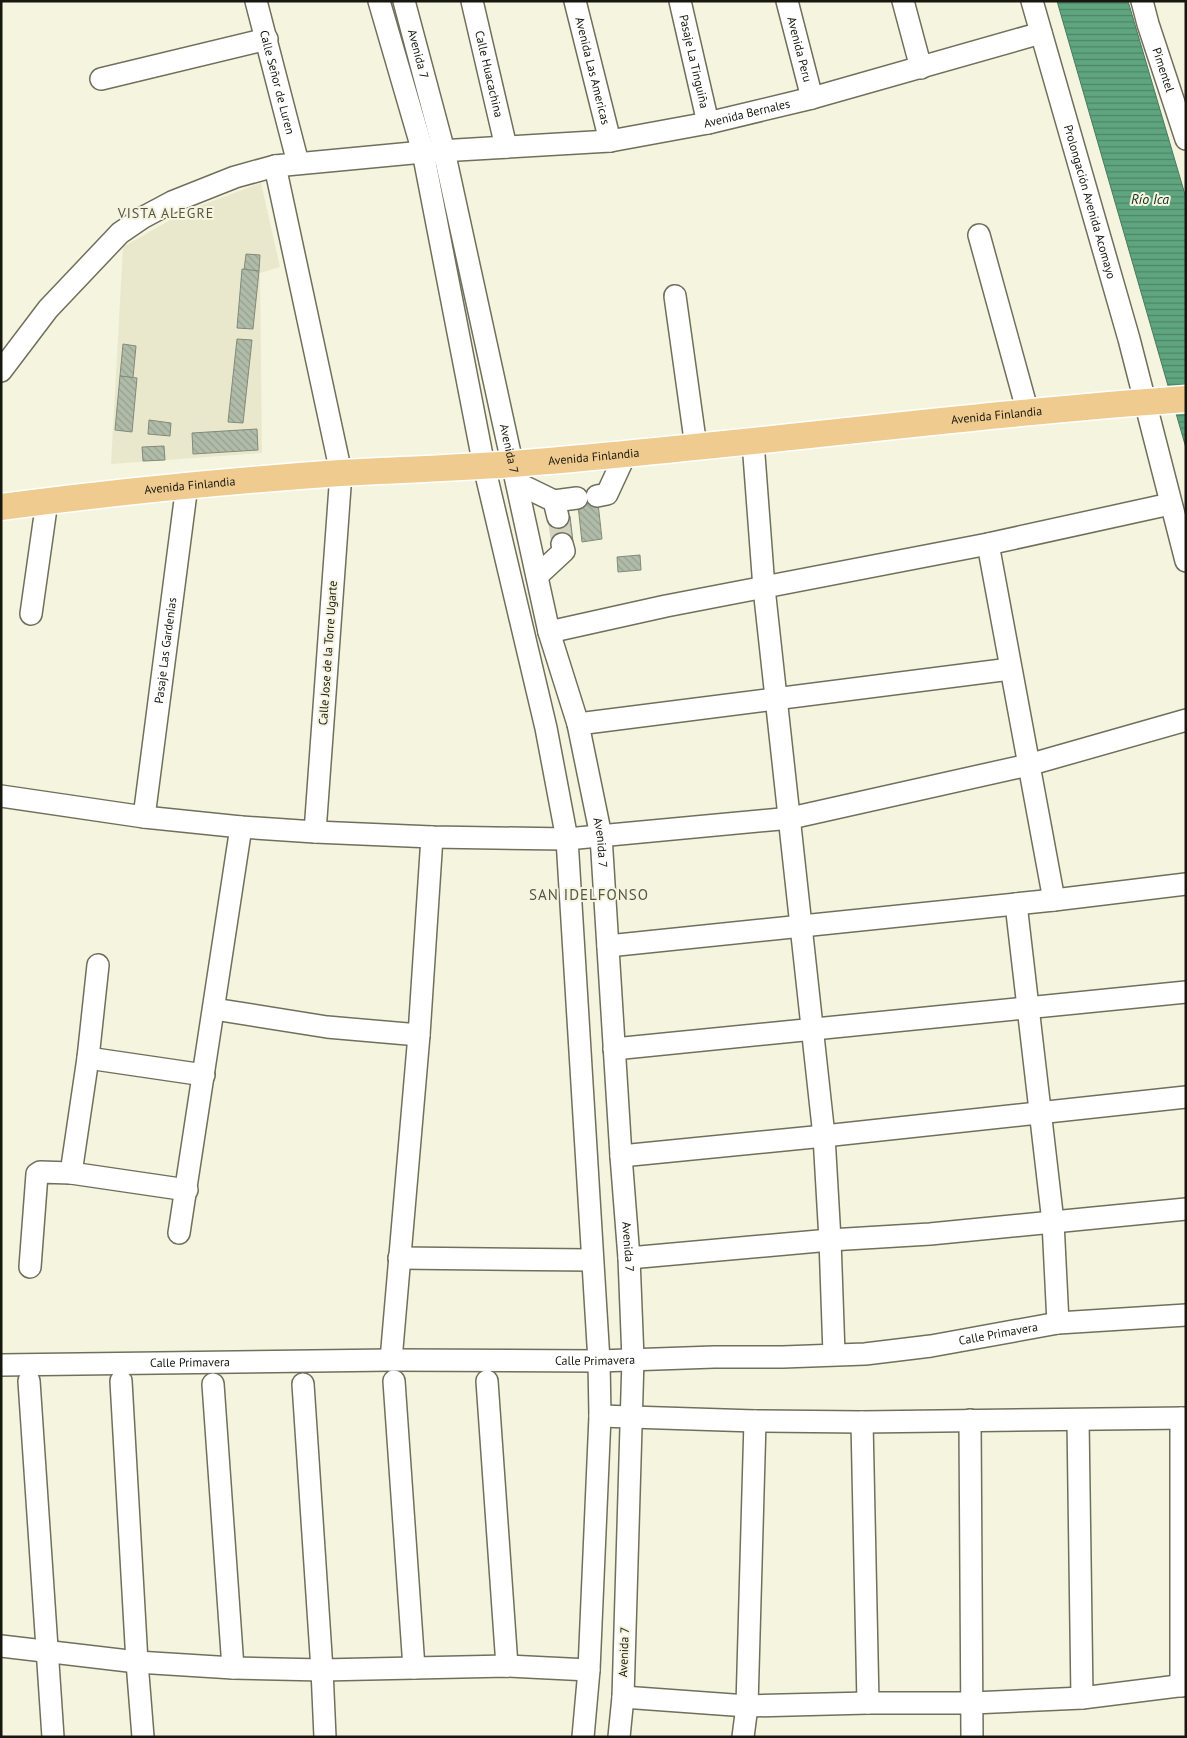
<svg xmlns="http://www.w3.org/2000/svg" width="1187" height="1738" viewBox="0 0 1187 1738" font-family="'PT Sans',sans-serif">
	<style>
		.built { fill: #eae8cc }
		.water { fill: url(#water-rules); stroke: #497a5e }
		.building { fill: url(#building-back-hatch); stroke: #818b7a }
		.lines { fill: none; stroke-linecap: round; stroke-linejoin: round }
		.minor-tunnel { stroke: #d4d3bf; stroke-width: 21; stroke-dasharray: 21 11; stroke-linecap: butt }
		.minor-casing { stroke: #706f5c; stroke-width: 24 }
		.major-casing { stroke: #fff; stroke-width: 29 }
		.minor { stroke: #fff; stroke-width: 21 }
		.major { stroke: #f0cb8f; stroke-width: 26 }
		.labels { text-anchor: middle; stroke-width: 4; stroke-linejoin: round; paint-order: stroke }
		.street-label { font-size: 12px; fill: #17170f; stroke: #f5f4de }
		.water-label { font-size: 14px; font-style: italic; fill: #113121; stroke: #f5f4de }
		.neighbourhood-label { font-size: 14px; letter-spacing: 1px; fill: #565543; stroke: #f5f4de }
		.quarter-label { font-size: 15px; letter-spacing: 1px; fill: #565543; stroke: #f5f4de }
	</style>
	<defs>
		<pattern id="water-rules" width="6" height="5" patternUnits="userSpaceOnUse" patternTransform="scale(1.25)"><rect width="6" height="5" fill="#5fa580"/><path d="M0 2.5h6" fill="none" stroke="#4d8567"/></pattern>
		<pattern id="building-back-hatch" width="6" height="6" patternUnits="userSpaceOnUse" patternTransform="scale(1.25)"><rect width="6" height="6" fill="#b0bba8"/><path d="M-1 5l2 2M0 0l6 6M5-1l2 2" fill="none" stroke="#97a08f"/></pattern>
	</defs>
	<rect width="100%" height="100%" fill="#f5f4de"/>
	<path class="built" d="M261,183L280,267L260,273L262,453L111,464L123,247L186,211Z"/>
	<path class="water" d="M1057,1H1128L1186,198V448Z"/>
	<g class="building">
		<path d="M246,254L260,255L259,271L244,270Z"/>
		<path d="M242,269L259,271L253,329L237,328Z"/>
		<path d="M237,339L252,340L243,423L228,422Z"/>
		<path d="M123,344L136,346L133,378L120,376Z"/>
		<path d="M120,376L137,378L132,432L115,430Z"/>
		<path d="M149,420L171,423L170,436L148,434Z"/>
		<path d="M257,429L258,450L193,454L192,433Z"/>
		<path d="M164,446L165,460L143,461L142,447Z"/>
		<path d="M597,494L602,539L582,542L577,496Z"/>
		<path d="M570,516L573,542L556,544L553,518Z"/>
		<path d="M640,555L641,570L618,572L617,557Z"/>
	</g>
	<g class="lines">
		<path class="minor-tunnel" d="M558,517L562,544"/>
		<g class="minor-casing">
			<g id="minor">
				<path id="s1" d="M256,1L298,163"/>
				<path d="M379,1L423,152L484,466L546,728L567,839L599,1361L600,1416L589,1670L583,1737"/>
				<path id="s2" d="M404,1L444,151L549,632L578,724L601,836L621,1156L629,1258L633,1359L623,1697L619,1737"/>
				<path id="s3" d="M472,1L506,147"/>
				<path id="s4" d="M575,1L610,141"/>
				<path id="s5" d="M680,1L708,123"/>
				<path id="s6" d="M787,1L812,98"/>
				<path d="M903,1L921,68"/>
				<path id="s7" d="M1032,1L1129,339L1186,561"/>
				<path id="s8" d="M1142,1L1148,24L1186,139"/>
				<path d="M101,79L267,39"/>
				<path d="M275,166L341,473L315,832"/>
				<path d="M979,235L1028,413"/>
				<path d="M675,296L696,447"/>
				<path id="s9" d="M1,371L48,309L120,233L142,218L172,202L235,177L275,166L423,152L610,141L708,123L812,98L1041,33"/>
				<path d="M753,442L764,588L824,1136L830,1240L834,1354"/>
				<path d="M517,483L554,501L558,517"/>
				<path d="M597,496L607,494L626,453"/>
				<path d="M554,501L577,498"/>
				<path d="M988,544L1054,900"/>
				<path d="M537,576L564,551L562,544"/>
				<path d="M31,614L47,501"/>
				<path d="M549,632L666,606L988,544L1170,504"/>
				<path d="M578,724L1010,669"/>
				<path d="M1,796L144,817L241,827L315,832L432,837L567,839L791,818L1028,765L1186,720"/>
				<path id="s10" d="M144,817L187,485"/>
				<path d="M1016,904L1053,1222L1058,1323"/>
				<path d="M608,946L1054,900L1186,884"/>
				<path d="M214,1009L327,1027L419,1035"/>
				<path d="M614,1049L1186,992"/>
				<path d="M88,1058L204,1075"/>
				<path d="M621,1156L824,1136L1186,1097"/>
				<path d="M71,1173L88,1058L98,965"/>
				<path d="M179,1233L241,827"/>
				<path d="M399,1258L592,1260"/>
				<path d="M629,1258L830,1240L930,1234L1186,1209"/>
				<path d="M30,1267L37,1174L40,1172L71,1173L187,1190"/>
				<path d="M391,1360L419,1035L432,837"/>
				<path id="s11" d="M1,1365L391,1360L599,1361L714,1357H783L865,1354L931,1346L1058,1323L1186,1315"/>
				<path d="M29,1381L53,1737"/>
				<path d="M121,1381L137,1662L143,1737"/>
				<path d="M394,1381L414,1668"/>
				<path d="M487,1381L507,1666"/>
				<path d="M213,1384L233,1668"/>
				<path d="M303,1384L322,1670L325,1737"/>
				<path d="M600,1416L755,1421L862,1422L1186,1418"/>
				<path d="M970,1420L972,1737"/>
				<path d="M1078,1420L1082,1698"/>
				<path d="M862,1422L868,1703"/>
				<path d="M1,1646L137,1662L233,1668L322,1670L507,1666L589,1670"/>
				<path d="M1181,1686V1418"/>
				<path d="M623,1697L747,1706L868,1703H972L1082,1698L1186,1685"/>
				<path d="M743,1737L747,1706L755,1421"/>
			</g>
		</g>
		<g class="major-casing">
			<g id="major">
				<path id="s12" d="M1,507C114,492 227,481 340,473C398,470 456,468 513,464C738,446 961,415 1186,399"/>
			</g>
		</g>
		<use href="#minor" class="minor"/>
		<use href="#major" class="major"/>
	</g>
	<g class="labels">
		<g class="street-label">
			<text dy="4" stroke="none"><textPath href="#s6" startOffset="50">Avenida Peru</textPath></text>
			<text dy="4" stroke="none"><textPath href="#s2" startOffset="55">Avenida 7</textPath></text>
			<text dy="4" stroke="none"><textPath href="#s5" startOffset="62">Pasaje La Tinguiña</textPath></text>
			<text dy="4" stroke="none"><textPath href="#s8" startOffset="72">Pimentel</textPath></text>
			<text dy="4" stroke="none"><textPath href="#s4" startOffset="72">Avenida Las Americas</textPath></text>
			<text dy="4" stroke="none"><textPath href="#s3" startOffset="75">Calle Huacachina</textPath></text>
			<text dy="4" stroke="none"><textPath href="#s1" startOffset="84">Calle Señor de Luren</textPath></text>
			<text dy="4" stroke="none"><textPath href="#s9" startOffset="828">Avenida Bernales</textPath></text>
			<text dy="4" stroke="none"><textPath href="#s7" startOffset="209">Prolongación Avenida Acomayo</textPath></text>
			<text dy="4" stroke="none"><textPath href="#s12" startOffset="1000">Avenida Finlandia</textPath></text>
			<text dy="4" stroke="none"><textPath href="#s2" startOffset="460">Avenida 7</textPath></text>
			<text dy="4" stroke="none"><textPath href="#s12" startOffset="595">Avenida Finlandia</textPath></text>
			<text dy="4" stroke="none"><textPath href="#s12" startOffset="190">Avenida Finlandia</textPath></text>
			<text dy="4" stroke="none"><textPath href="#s10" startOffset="168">Pasaje Las Gardenias</textPath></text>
			<text transform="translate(328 653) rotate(-86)" y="4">Calle Jose de la Torre Ugarte</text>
			<text dy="4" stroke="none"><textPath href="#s2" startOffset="865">Avenida 7</textPath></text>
			<text dy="4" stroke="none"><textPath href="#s2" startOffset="1270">Avenida 7</textPath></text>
			<text dy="4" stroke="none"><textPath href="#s11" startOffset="999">Calle Primavera</textPath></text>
			<text dy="4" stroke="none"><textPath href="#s11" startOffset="594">Calle Primavera</textPath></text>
			<text dy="4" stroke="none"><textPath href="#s11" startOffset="189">Calle Primavera</textPath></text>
			<text transform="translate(624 1652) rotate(-88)" y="4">Avenida 7</text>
		</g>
		<g class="water-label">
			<text x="1150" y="204">Río Ica</text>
		</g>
		<g class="neighbourhood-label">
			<text x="166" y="218">VISTA ALEGRE</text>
		</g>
		<g class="quarter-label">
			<text x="589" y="900">SAN IDELFONSO</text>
		</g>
	</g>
	<rect width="1187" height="1738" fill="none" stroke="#17170f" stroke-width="5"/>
</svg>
